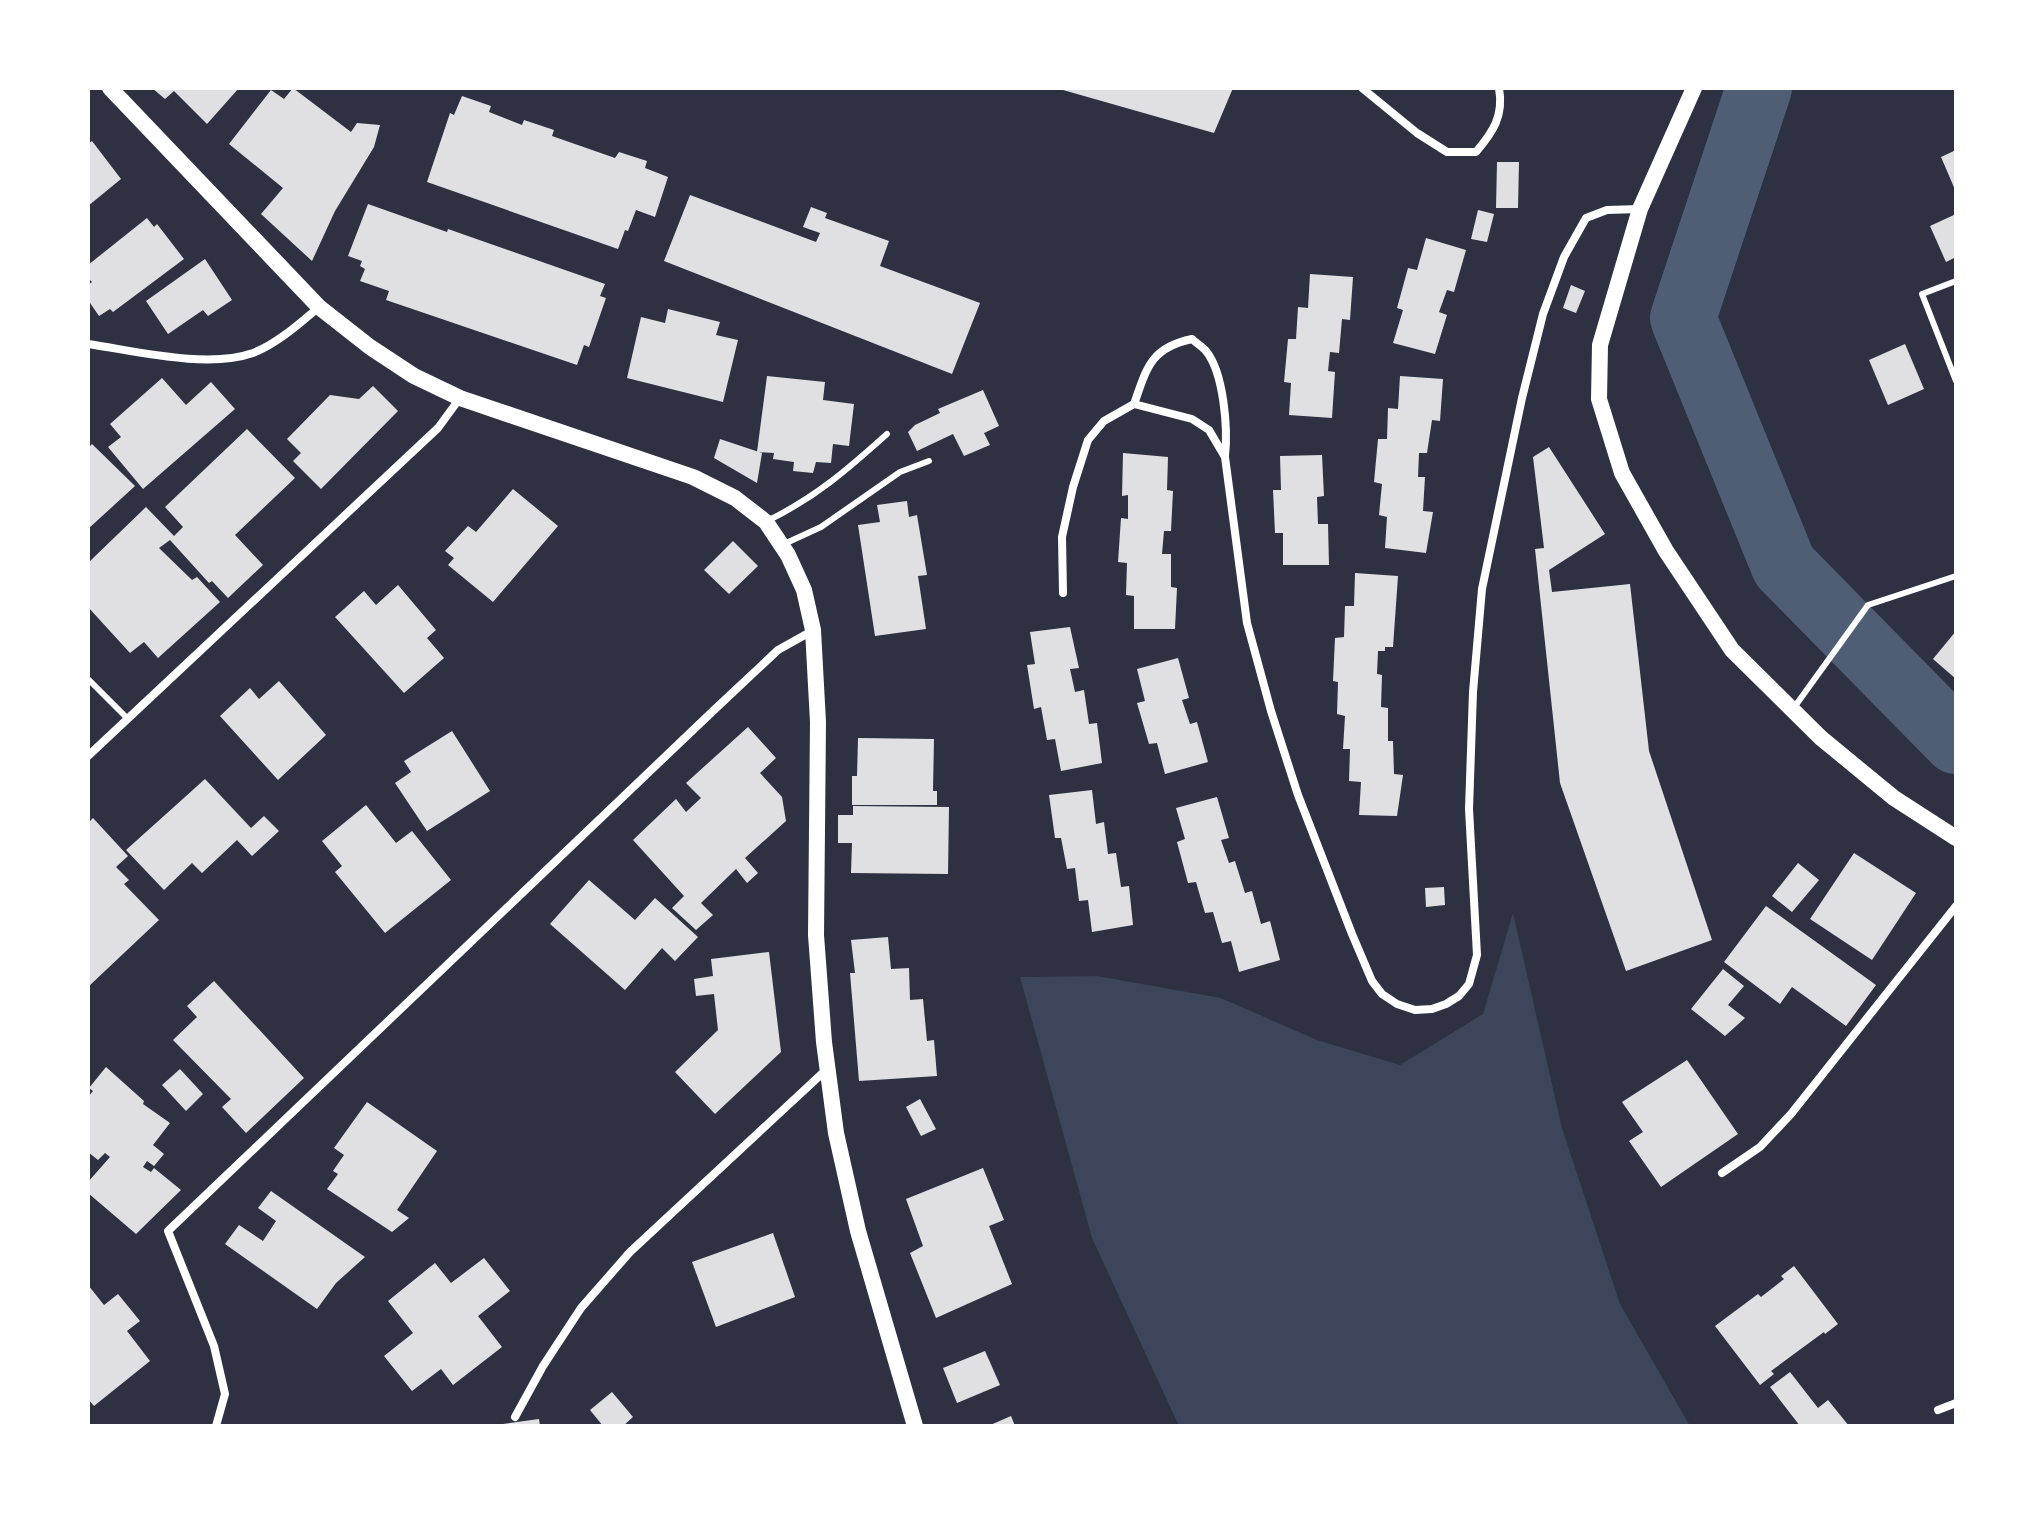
<svg xmlns="http://www.w3.org/2000/svg" width="2044" height="1514" viewBox="0 0 2044 1514" font-family="Montserrat,sans-serif">
	<style>
		.green { fill: #3c4559 }
		.lines { fill: none; stroke-linecap: round; stroke-linejoin: round }
		.river { stroke: #4f5d75; stroke-width: 66 }
		.building { fill: #e0e0e3 }
		.service { stroke: #fff; stroke-width: 6 }
		.minor { stroke: #fff; stroke-width: 8 }
		.secondary { stroke: #fff; stroke-width: 16 }
	</style>
	<rect width="100%" height="100%" fill="#2d3142"/>
	<path class="green" d="M1513,913L1562,1128L1620,1304L1690,1426H1179L1092,1238L1020,977L1097,976L1221,998L1317,1040L1400,1065L1483,1014Z"/>
	<g class="lines">
		<path class="river" d="M1759,88L1683,318L1784,566L1956,741"/>
	</g>
	<g class="building">
		<path d="M152,88H239L207,124L174,91L165,99Z"/>
		<path d="M293,88L351,132L357,123L380,125L374,147L335,211L312,261L261,214L283,188L229,144L271,90L284,99Z"/>
		<path d="M1056,88H1233L1214,133Z"/>
		<path d="M462,96L491,106L489,112L522,125L524,120L554,130L552,136L615,158L619,152L647,161L645,168L668,177L655,217L636,210L628,231L625,230L618,249L427,182L450,113L454,115Z"/>
		<path d="M92,141L121,179L88,206V144Z"/>
		<path d="M1956,150V192L1941,157Z"/>
		<path d="M1497,162H1519L1518,208H1496Z"/>
		<path d="M690,195L816,242L820,233L803,227L811,207L827,213L825,218L889,241L880,266L980,303L952,374L664,261Z"/>
		<path d="M368,204L447,232L448,229L605,284L600,296L606,298L589,347L584,345L577,365L386,300L389,291L360,281L365,269L360,266L362,261L348,256Z"/>
		<path d="M1478,210L1494,214L1487,242L1471,239Z"/>
		<path d="M1956,214V257L1946,262L1930,226Z"/>
		<path d="M147,218L154,227L157,224L184,259L113,312L110,309L99,316L88,300V285L92,282L88,278V265Z"/>
		<path d="M1426,238L1466,250L1454,292L1447,290L1439,312L1447,315L1435,354L1393,343L1403,310L1397,308L1408,268L1417,270Z"/>
		<path d="M205,259L232,300L208,316L203,310L168,334L146,301Z"/>
		<path d="M1310,274L1353,277L1350,320L1342,319L1339,353L1330,352L1328,371L1335,372L1332,418L1289,415L1291,383L1284,382L1288,339H1296L1298,307L1308,308Z"/>
		<path d="M1571,285L1585,291L1576,313L1563,308Z"/>
		<path d="M668,309L720,322L716,335L738,340L723,402L627,378L641,317L665,323Z"/>
		<path d="M1905,344L1924,389L1888,405L1869,360Z"/>
		<path d="M767,376L825,382L823,400L854,404L849,446L833,444L831,463L816,462L813,473L793,471L794,462L773,459L774,453L757,452Z"/>
		<path d="M1400,376L1443,379L1440,421L1432,420L1427,453H1419L1418,477H1425L1423,511L1433,512L1426,553L1385,548L1387,517L1379,515L1382,484L1374,482L1378,439H1387L1388,408L1398,409Z"/>
		<path d="M162,378L186,405L211,382L235,409L143,489L108,447L121,437L110,424Z"/>
		<path d="M373,386L398,411L321,489L293,461L301,453L287,439L330,395L359,399Z"/>
		<path d="M983,390L999,426L984,433L990,445L964,456L953,434L917,451L908,432L915,425L940,413L938,409Z"/>
		<path d="M247,429L295,478L235,535L263,565L228,598L212,581L209,583L170,540L159,548L192,580L197,577L220,602L158,658L144,642L130,653L88,607V563L146,507L174,536L183,527L165,507Z"/>
		<path d="M720,439L762,453L757,483L714,458Z"/>
		<path d="M92,444L135,486L88,529V448Z"/>
		<path d="M1549,447L1605,534L1549,570L1552,592L1630,584L1649,751L1712,940L1626,971L1560,783L1535,549L1544,548L1533,457Z"/>
		<path d="M1123,453L1168,457L1167,490L1173,491L1171,531H1164L1162,554H1171V587L1177,588L1175,629H1134V596L1126,595L1127,563L1118,562L1121,518L1128,519V495L1122,496Z"/>
		<path d="M1322,455L1324,496L1317,497L1318,524H1328L1329,565H1283V533H1275L1273,490H1281L1280,456Z"/>
		<path d="M513,489L558,526L493,602L448,565L454,558L445,551L468,526L476,532Z"/>
		<path d="M907,501L909,517L917,515L927,575L918,576L926,629L875,636L858,525L880,522L877,505Z"/>
		<path d="M733,541L758,566L729,594L704,570Z"/>
		<path d="M1355,573L1398,576L1393,647H1385V651H1378L1377,674L1382,675L1381,707L1388,708V741H1393L1394,774L1403,775L1397,816L1359,815L1361,782L1349,781L1350,749H1343L1345,716L1337,714L1338,682L1333,681L1335,638L1344,637L1345,606H1354Z"/>
		<path d="M398,585L436,630L427,638L444,658L404,693L335,617L364,591L376,605Z"/>
		<path d="M1070,627L1079,668L1070,669L1075,692L1084,690L1089,724L1097,723L1102,763L1061,771L1055,739L1047,740L1041,707L1034,709L1027,665L1035,664L1030,632Z"/>
		<path d="M1956,631V679L1933,659Z"/>
		<path d="M1178,658L1189,698L1182,700L1190,724L1197,722L1208,762L1165,774L1157,743L1149,744L1137,703L1145,701L1137,669Z"/>
		<path d="M279,681L326,735L278,780L220,716L250,688L259,699Z"/>
		<path d="M748,727L776,758L760,773L782,797L786,821L745,858L758,873L747,883L736,869L701,903L713,915L696,930L672,908L684,896L633,840L676,799L686,812L701,798L686,783Z"/>
		<path d="M452,731L490,791L427,831L395,783L411,772L404,761Z"/>
		<path d="M858,738L934,739L933,791H937V805H852V776H857Z"/>
		<path d="M205,779L251,828L264,816L279,831L252,856L237,840L202,873L192,863L164,890L126,850Z"/>
		<path d="M1092,790L1096,824L1104,822L1108,854L1116,853L1121,887L1129,886L1133,925L1092,932L1088,900L1079,901L1075,868L1067,869L1061,838H1055L1049,795Z"/>
		<path d="M1217,797L1229,838L1221,840L1229,863L1235,861L1245,893L1252,891L1261,924L1270,921L1280,960L1239,972L1231,941L1222,943L1213,912L1205,913L1196,882L1188,883L1177,842L1185,839L1176,808Z"/>
		<path d="M366,805L396,843L412,831L451,880L385,933L335,872L342,866L322,841Z"/>
		<path d="M853,806L949,807L948,874L851,873L852,843H838V815H853Z"/>
		<path d="M93,818L128,856L116,867L129,880L124,884L159,920L88,987V823Z"/>
		<path d="M1854,853L1916,893L1872,960L1810,919Z"/>
		<path d="M1798,863L1819,880L1792,912L1772,896Z"/>
		<path d="M589,880L635,920L655,898L698,937L675,961L662,948L625,990L550,924Z"/>
		<path d="M1444,887L1445,905L1426,907L1425,888Z"/>
		<path d="M1766,906L1876,985L1846,1026L1792,987L1780,1004L1724,962Z"/>
		<path d="M888,937L891,969L909,968L910,1000L923,999L927,1041L934,1040L937,1076L859,1081L850,973H855L851,940Z"/>
		<path d="M769,952L781,1052L715,1114L675,1072L718,1030L714,994L696,996L694,979L713,976L711,959Z"/>
		<path d="M1723,969L1744,986L1728,1005L1745,1018L1725,1036L1691,1009Z"/>
		<path d="M214,981L304,1078L246,1133L222,1107L231,1099L173,1040L197,1017L187,1006Z"/>
		<path d="M1687,1060L1738,1134L1661,1187L1629,1141L1643,1132L1622,1102Z"/>
		<path d="M106,1067L144,1101L143,1104L170,1123L153,1145L164,1154L154,1166L147,1161L143,1167L151,1172L154,1168L181,1190L136,1234L88,1193V1182L110,1157L105,1153L98,1160L88,1152V1097L93,1091L89,1088Z"/>
		<path d="M180,1069L203,1094L186,1111L162,1085Z"/>
		<path d="M920,1099L936,1129L921,1136L906,1107Z"/>
		<path d="M367,1102L437,1151L397,1210L409,1218L392,1232L327,1189L338,1174L333,1171L344,1155L334,1148Z"/>
		<path d="M983,1168L1004,1220L989,1226L1012,1284L936,1318L910,1253L923,1246L906,1199Z"/>
		<path d="M271,1191L365,1257L336,1283L317,1309L225,1244L239,1225L263,1241L276,1221L258,1208Z"/>
		<path d="M773,1233L795,1297L716,1327L692,1262Z"/>
		<path d="M484,1258L510,1291L478,1316L502,1347L453,1385L441,1369L412,1391L384,1356L413,1333L388,1301L435,1263L451,1283Z"/>
		<path d="M1794,1266L1838,1324L1825,1334L1824,1332L1771,1371L1774,1374L1760,1385L1715,1326L1758,1294L1761,1297L1784,1279L1781,1276Z"/>
		<path d="M88,1285L104,1305L118,1294L140,1321L127,1331L150,1361L94,1406L88,1399Z"/>
		<path d="M985,1351L1000,1385L957,1403L943,1368Z"/>
		<path d="M1790,1372L1818,1408L1828,1400L1849,1426H1800L1770,1387Z"/>
		<path d="M612,1392L633,1417L623,1426H603L590,1410Z"/>
		<path d="M1011,1416L1015,1426H988Z"/>
		<path d="M539,1419L540,1426H504L503,1424Z"/>
	</g>
	<g class="lines">
		<g class="service">
			<path d="M1956,281L1922,294L1956,381"/>
			<path d="M769,520C816,497 848,469 887,434"/>
			<path d="M784,544L821,527L900,472L929,461"/>
			<path d="M88,679L128,719"/>
			<path d="M1793,709L1868,605L1956,576"/>
		</g>
		<g class="minor">
			<path d="M1362,88L1417,133L1447,152H1476C1493,132 1504,116 1499,88"/>
			<path d="M88,344C136,351 207,369 253,353C277,344 300,323 319,307"/>
			<path d="M1134,404C1147,368 1150,348 1192,339C1196,343 1203,347 1206,351C1224,373 1228,429 1225,456"/>
			<path d="M1063,593L1062,537L1073,487L1088,440L1104,421L1134,404L1192,419L1209,430L1225,457L1247,623L1271,711L1298,795L1352,934L1372,981L1382,994L1397,1004L1415,1010L1432,1009L1446,1004L1459,996L1469,984L1477,955L1469,809L1473,692L1482,589L1522,398L1543,314L1564,257L1586,218L1607,210L1640,209"/>
			<path d="M88,756L438,428L460,398"/>
			<path d="M1722,1173L1760,1147L1791,1114L1956,906"/>
			<path d="M1938,1410L1956,1403"/>
			<path d="M515,1417L543,1366L581,1308L630,1252L827,1069"/>
			<path d="M216,1426L225,1394L214,1346L168,1231L713,711L778,650L812,631"/>
		</g>
		<g class="secondary">
			<path d="M110,88L319,307L370,347L414,376L460,398L693,477L735,498L766,522L788,555L804,590L813,630L818,722L816,935L824,1042L836,1133L858,1231L915,1426"/>
			<path d="M1694,88L1640,209L1600,345L1599,399L1622,473L1666,551L1732,650L1821,738L1894,798L1956,838"/>
		</g>
	</g>
	<rect width="2044" height="1514" fill="none" stroke="#ffffff" stroke-width="180"/>
</svg>
